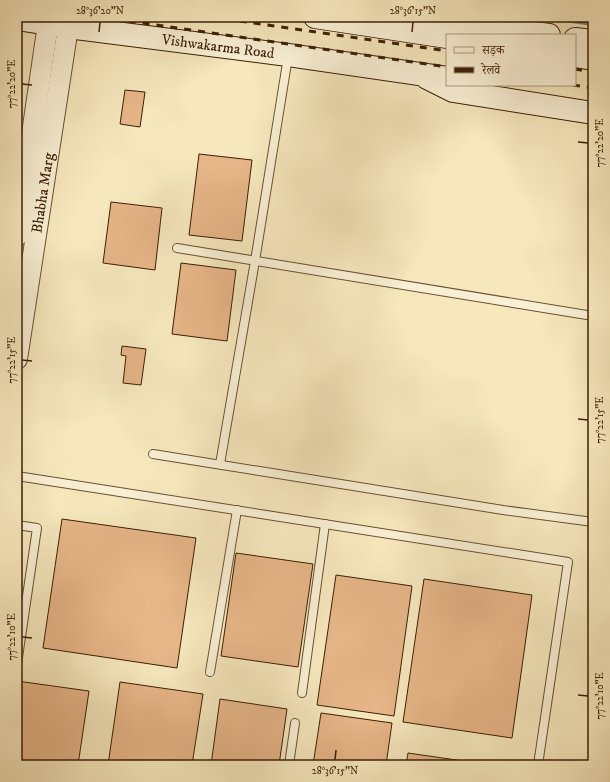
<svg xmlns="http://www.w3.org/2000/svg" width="610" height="782" viewBox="0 0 610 782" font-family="'IM FELL DW Pica','Noto Serif Devanagari',serif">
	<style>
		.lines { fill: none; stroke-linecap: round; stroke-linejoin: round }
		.stream { stroke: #787e71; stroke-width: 4 }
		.building { fill: #e6b588; stroke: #3c1f04 }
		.service-casing { stroke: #6a5132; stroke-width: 10 }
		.tertiary-casing { stroke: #6a5132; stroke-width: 22 }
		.secondary-casing { stroke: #3c1f04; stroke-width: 24 }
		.service { stroke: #f9efd4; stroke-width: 8 }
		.tertiary { stroke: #f9efd4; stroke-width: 20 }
		.secondary { stroke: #f9efd4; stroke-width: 22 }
		.rail { stroke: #3c1f04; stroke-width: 3; stroke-dasharray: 7 7; stroke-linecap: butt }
		.ticks { fill: none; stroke: #3c1f04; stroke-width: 1.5 }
		.labels { text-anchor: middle; stroke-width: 4; stroke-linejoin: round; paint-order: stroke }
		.street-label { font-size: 15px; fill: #3c1f04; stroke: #f9efd4 }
		.neatline { fill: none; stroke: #3c1f04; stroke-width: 1.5 }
		.ticks-label { font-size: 10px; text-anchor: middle; fill: #3c1f04 }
	</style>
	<rect width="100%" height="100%" fill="#f6e7bd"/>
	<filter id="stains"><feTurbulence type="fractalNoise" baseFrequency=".005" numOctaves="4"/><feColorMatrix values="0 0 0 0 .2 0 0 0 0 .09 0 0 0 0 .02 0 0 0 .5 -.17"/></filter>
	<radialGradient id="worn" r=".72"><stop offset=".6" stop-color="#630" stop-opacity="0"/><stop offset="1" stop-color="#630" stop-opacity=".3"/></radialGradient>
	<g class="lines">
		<path class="stream" d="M544,17L593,24"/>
	</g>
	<g class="building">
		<path d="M125,90L145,92L140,127L120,124Z"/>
		<path d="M199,154L252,160L242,241L189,235Z"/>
		<path d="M111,202L162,208L155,270L103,263Z"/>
		<path d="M181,263L236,270L227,341L172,334Z"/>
		<path d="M122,346L146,349L141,385L123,383L126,356L121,355Z"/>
		<path d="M62,519L196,538L177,668L43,648Z"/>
		<path d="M236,553L313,564L298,667L221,656Z"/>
		<path d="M336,575L412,586L394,716L317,705Z"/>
		<path d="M424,579L532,595L512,738L403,722Z"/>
		<path d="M17,681L89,691L78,765H17Z"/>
		<path d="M120,682L203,694L192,765H108Z"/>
		<path d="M220,699L287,709L279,765H211Z"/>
		<path d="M321,713L392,723L386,765H313Z"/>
		<path d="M408,753L491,765H406Z"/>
	</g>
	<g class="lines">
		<g class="service-casing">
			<g id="service">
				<path d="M177,248L593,316"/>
				<path d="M153,454L503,510L593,522"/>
				<path d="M220,464L255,261L288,57"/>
				<path d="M17,476L568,562L538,765"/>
				<path d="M17,525L37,528L17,664"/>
				<path d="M210,672L237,510"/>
				<path d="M302,693L325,524"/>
				<path d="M289,765L295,723"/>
			</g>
		</g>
		<g class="tertiary-casing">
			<g id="tertiary">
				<path d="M17,236L48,24"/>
				<path id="s1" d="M17,359L68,27"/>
			</g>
		</g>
		<g class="secondary-casing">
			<g id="secondary">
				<path d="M315,17L447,37"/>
				<path id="s2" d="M17,19L68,27L288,55L447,78"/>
				<path d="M427,32L462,23L549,35"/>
				<path d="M575,39L593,41"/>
				<path d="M575,56L593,59"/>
				<path d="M427,78L453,91L593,113"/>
			</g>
		</g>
		<use href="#service" class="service"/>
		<use href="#tertiary" class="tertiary"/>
		<use href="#secondary" class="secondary"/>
		<g class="rail">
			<path d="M101,17L447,67"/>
			<path d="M212,17L447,51"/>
			<path d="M575,69L593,72"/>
			<path d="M573,85L593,88"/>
		</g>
	</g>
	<path class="ticks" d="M99,32L100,22M412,32L413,22M22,84L32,85M578,142L588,143M22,360L32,361M578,419L588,420M22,637L32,638M578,695L588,696M335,760L336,750"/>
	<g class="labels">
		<g class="street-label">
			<text dy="5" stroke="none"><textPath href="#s2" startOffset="203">Vishwakarma Road</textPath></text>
			<text dy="5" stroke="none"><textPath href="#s1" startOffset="168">Bhabha Marg</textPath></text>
		</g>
	</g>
	<rect width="610" height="782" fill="none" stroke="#f6e7bd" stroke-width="44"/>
	<rect x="446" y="34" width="130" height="52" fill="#f9efd4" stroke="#ad9c81"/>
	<rect x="454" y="47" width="20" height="6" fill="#f9efd4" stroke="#ad9c81"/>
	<text x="482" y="54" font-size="12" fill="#3c1f04">सड़क</text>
	<rect x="454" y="67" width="20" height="6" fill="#3c1f04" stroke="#ad9c81"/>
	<text x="482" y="74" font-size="12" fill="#3c1f04">रेलवे</text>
	<rect x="22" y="22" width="566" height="738" class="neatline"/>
	<g class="ticks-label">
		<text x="100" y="14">28°36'20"N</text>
		<text x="413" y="14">28°36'15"N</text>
		<text transform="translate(11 84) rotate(-90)" y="4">77°22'20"E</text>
		<text transform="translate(599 143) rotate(-90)" y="4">77°22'20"E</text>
		<text transform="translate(11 360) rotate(-90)" y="4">77°22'15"E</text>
		<text transform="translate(599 420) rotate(-90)" y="4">77°22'15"E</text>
		<text transform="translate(11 637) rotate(-90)" y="4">77°22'10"E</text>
		<text transform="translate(599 696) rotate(-90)" y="4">77°22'10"E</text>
		<text x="335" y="774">28°36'15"N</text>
	</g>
	<rect width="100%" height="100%" filter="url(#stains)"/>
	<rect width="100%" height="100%" fill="url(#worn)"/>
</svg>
